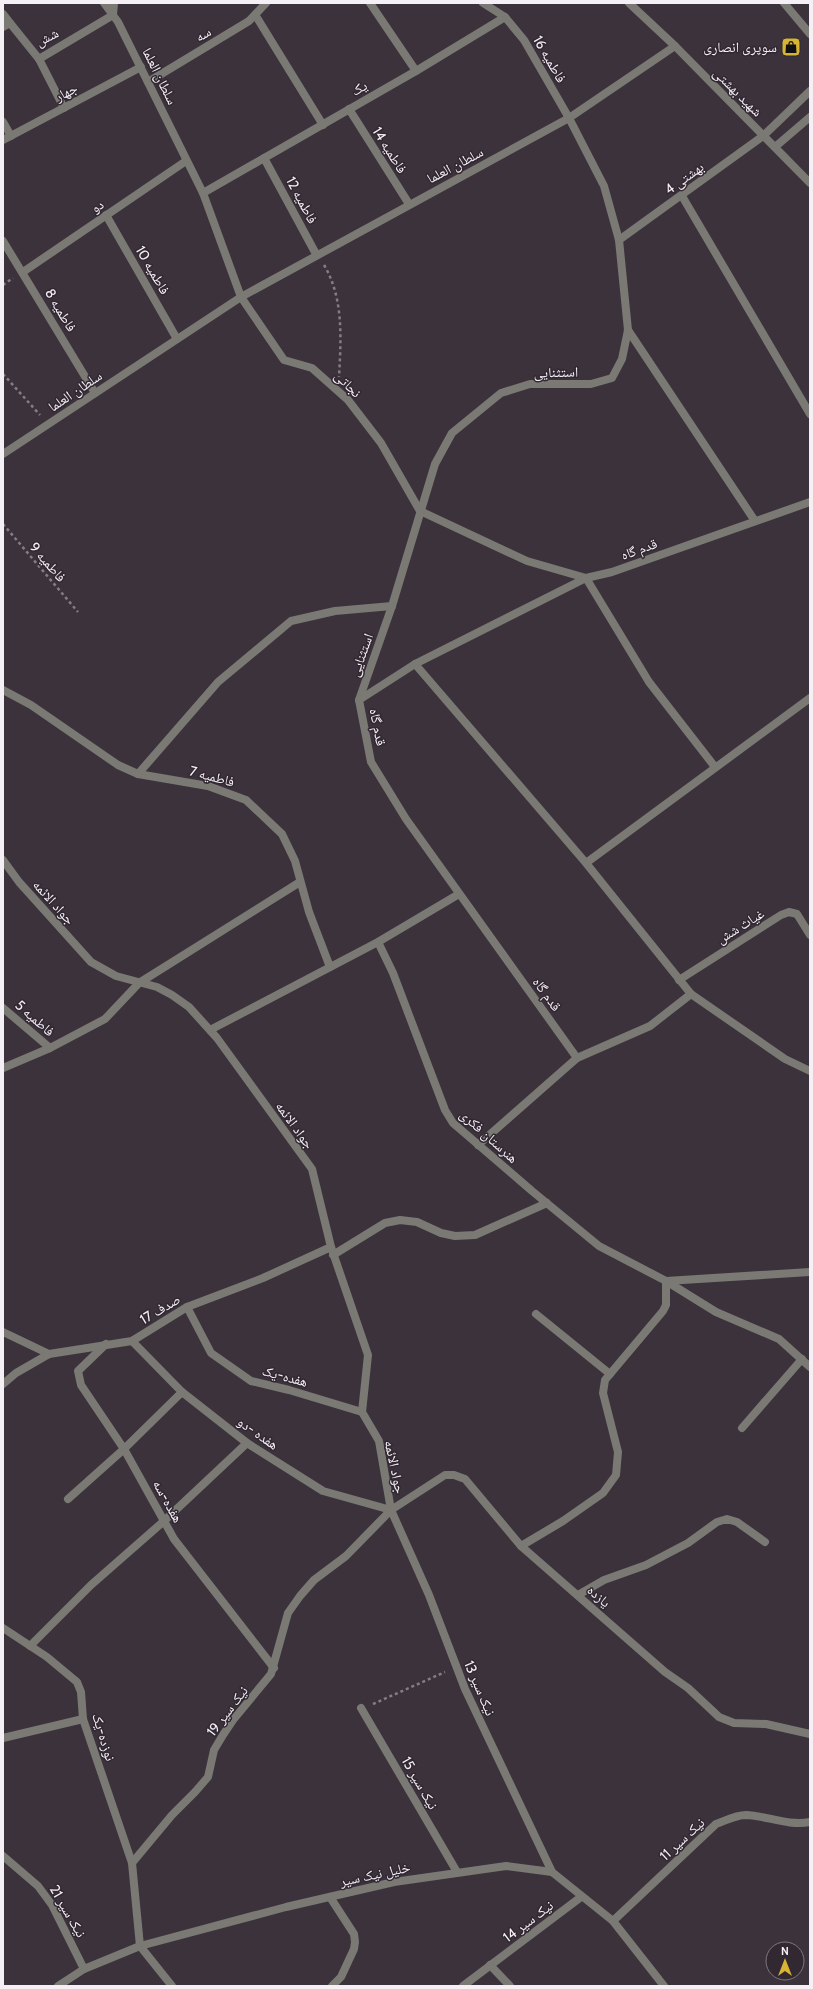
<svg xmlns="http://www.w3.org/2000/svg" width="813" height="1989" viewBox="0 0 813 1989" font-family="Cabin,'Noto Naskh Arabic',sans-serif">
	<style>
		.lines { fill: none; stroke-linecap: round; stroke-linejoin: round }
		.path { stroke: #857d86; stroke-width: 2.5; stroke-dasharray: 3 3; stroke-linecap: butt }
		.minor { stroke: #7b7973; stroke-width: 8 }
		.tertiary { stroke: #7b7973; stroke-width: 8 }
		.labels { text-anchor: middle; stroke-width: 3; stroke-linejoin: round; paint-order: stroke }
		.street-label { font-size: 14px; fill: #f5eff6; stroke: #312832 }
		.poi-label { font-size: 14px; fill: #f5eff6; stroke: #312832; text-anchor: end }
	</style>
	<rect width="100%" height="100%" fill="#3b323c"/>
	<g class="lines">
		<g class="path">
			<path d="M324,265C344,298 341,340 339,377"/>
			<path d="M3,285L13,278"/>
			<path d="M3,374L40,415"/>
			<path d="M3,524L78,612"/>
			<path d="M373,1704L445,1672"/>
		</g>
		<g class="minor">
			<path d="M104,3L118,22L203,193L241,297L284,360L312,368L348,400L381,443L420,511L527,561L586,578L649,682L715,767"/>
			<path d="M370,3L416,71"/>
			<path d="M784,3L810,34"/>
			<path d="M3,14L10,23"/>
			<path d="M256,16L323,125"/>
			<path d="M3,27L10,23L39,59L113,15L114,3"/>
			<path d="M39,59L64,108"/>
			<path d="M148,82L249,21L266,3"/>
			<path d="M349,109L409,204"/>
			<path d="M3,122L11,136"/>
			<path d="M3,140L141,67"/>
			<path d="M264,158L316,254"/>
			<path d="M203,193L416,71L505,17L483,3"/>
			<path d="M682,196L810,414"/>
			<path d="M106,215L177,339"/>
			<path d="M619,240L763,136"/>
			<path d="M3,241L95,393"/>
			<path d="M23,272L186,161"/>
			<path d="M628,330L755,521"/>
			<path d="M3,454L241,297L569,118L675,46L629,3"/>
			<path d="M415,664L586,863L691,994L785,1059L810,1071"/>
			<path d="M3,690L31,705L118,765L138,774L208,786L246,800L282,834L295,861L309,912L330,967"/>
			<path d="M359,700L392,606L435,464L452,433L501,393L530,384H591L612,378L622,359L628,330L619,240L604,186L569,118L524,40L505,17"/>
			<path d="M138,774L218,682L291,621L335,611L392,606"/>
			<path d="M3,860L19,882L91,962L116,976L157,987L172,995L189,1007L217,1038L312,1169L331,1247L368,1355L362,1412L379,1441L391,1510L429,1595L465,1689L552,1872"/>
			<path d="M586,863L810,698"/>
			<path d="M378,942L393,973L445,1110L453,1123L532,1191L599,1246L666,1281L810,1272"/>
			<path d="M679,980L781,915L789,912L797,914L810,935"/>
			<path d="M3,1008L50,1048"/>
			<path d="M210,1030L378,942L459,894"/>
			<path d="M577,1058L650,1026L691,994"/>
			<path d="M3,1068L50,1048L105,1019L139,983L300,882"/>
			<path d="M478,1145L577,1058L406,819L371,762L359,700L415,664L586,578L612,572L810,502"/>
			<path d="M333,1255L385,1223L400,1220L417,1222L441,1233L455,1236L475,1235L547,1203"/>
			<path d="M666,1281L716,1312L779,1339L810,1367"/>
			<path d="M187,1307L211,1353L251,1381L289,1390L362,1412"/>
			<path d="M536,1314L610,1374"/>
			<path d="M3,1332L49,1354"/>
			<path d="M132,1341L182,1392L247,1443L323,1491L391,1510"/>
			<path d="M106,1344L78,1371L81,1385L124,1449L174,1539L274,1668"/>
			<path d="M3,1384L16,1373L49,1354L132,1341L187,1307L263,1278L331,1247"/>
			<path d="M742,1428L802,1359"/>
			<path d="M68,1499L124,1449L182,1392"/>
			<path d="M521,1546L563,1521L603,1493L616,1475L618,1452L603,1393L605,1380L663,1311L666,1305V1281"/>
			<path d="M578,1595L604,1580L646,1565L688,1543L717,1522L727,1519L737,1522L765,1542"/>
			<path d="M3,1628L47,1657L77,1682L81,1692L83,1719L132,1863"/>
			<path d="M30,1646L91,1585L164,1521L247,1443"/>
			<path d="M361,1708L457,1872"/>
			<path d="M3,1738L83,1719"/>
			<path d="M3,1856L38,1886L52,1905L84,1969"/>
			<path d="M330,1897L354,1934L355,1942L354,1949L341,1977L332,1986"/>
			<path d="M613,1921L716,1824C725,1821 735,1815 746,1815C768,1816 787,1826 810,1822"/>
			<path d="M490,1965L510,1986"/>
			<path d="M58,1986L84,1969L140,1946L286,1907L394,1882L506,1866L552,1872L613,1921L664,1986"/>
			<path d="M172,1986L140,1946L132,1863L172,1815L195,1792L208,1777L214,1750L223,1735L233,1720L271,1674L288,1613L300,1596L314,1580L346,1556L391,1510L445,1475H454L465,1479L521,1546L665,1672L688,1688L719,1717L734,1723L766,1724L810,1734"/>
			<path d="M463,1986L581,1897"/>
		</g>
		<g class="tertiary">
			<path d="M675,46L810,183"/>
			<path d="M763,136L810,91"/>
			<path d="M775,147L810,117"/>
		</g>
	</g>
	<defs>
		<g id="shop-square" transform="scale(1)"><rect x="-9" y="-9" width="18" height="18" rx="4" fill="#d7b434" stroke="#312832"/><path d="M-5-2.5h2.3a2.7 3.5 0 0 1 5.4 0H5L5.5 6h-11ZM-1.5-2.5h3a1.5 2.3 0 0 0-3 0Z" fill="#111"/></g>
	</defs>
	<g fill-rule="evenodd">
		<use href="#shop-square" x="791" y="47"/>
	</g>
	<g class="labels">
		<g class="street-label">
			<text transform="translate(203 34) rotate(-31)" y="5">سه</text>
			<text transform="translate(47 37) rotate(-27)" y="5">شش</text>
			<text transform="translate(550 59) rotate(60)" y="5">فاطمیه 16</text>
			<text transform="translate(160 76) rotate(64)" y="5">سلطان العلما</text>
			<text transform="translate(359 88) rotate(-30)" y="5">یک</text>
			<text transform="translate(66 92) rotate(-28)" y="5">جهار</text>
			<text transform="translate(738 92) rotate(45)" y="5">شهید بهشتی</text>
			<text transform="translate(390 150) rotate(58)" y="5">فاطمیه 14</text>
			<text transform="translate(455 165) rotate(-28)" y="5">سلطان العلما</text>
			<text transform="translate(684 178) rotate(-36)" y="5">بهشتی 4</text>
			<text transform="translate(302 200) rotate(62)" y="5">فاطمیه 12</text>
			<text transform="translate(97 206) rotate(-34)" y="5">دو</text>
			<text transform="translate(153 270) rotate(60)" y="5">فاطمیه 10</text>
			<text transform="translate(61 310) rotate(59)" y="5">فاطمیه 8</text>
			<text transform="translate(556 372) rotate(-1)" y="5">استثنایی</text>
			<text transform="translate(348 384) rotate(45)" y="5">نجاتی</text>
			<text transform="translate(75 391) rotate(-34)" y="5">سلطان العلما</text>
			<text transform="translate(639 549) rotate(-20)" y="5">قدم گاه</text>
			<text transform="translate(48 562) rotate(49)" y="5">فاطمیه 9</text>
			<text transform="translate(361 655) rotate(-70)" y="5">استثنایی</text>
			<text transform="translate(378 727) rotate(79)" y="5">قدم گاه</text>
			<text transform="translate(212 776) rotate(15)" y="5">فاطمیه 7</text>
			<text transform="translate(54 902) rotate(48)" y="5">جواد الائمه</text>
			<text transform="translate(740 926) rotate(-32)" y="5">غیاث شش</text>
			<text transform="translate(547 994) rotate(54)" y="5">قدم گاه</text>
			<text transform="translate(35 1018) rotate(41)" y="5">فاطمیه 5</text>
			<text transform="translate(295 1125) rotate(54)" y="5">جواد الائمه</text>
			<text transform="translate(489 1136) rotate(42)" y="5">هنرستان فکری</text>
			<text transform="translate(160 1309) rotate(-31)" y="5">صدف 17</text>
			<text transform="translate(285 1376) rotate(15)" y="5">هفده-یک</text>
			<text transform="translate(258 1433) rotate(35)" y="5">هفده -دو</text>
			<text transform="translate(395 1467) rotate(78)" y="5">جواد الائمه</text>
			<text transform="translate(168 1501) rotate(61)" y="5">هفده-سه</text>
			<text transform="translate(599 1596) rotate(41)" y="5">یازده</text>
			<text transform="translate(480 1688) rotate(67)" y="5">نیک سیر 13</text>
			<text transform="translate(227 1711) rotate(-53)" y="5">نیک سیر 19</text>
			<text transform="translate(104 1737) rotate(73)" y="5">نوزده-یک</text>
			<text transform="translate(420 1783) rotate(60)" y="5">نیک سیر 15</text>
			<text transform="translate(682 1839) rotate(-43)" y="5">نیک سیر 11</text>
			<text transform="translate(375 1874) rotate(-12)" y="5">خلیل نیک سیر</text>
			<text transform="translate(68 1911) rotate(60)" y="5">نیک سیر 21</text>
			<text transform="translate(528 1921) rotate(-37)" y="5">نیک سیر 14</text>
		</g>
		<g class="poi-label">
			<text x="777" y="52">سوپری انصاری</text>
		</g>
	</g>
	<rect width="813" height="1989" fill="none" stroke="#f5eff6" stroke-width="8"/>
	<g transform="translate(785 1961)"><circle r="19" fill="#312832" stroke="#7f7880"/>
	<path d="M0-3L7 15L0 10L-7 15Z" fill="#d7b434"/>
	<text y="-6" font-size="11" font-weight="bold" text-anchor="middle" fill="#f5eff6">N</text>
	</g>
</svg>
